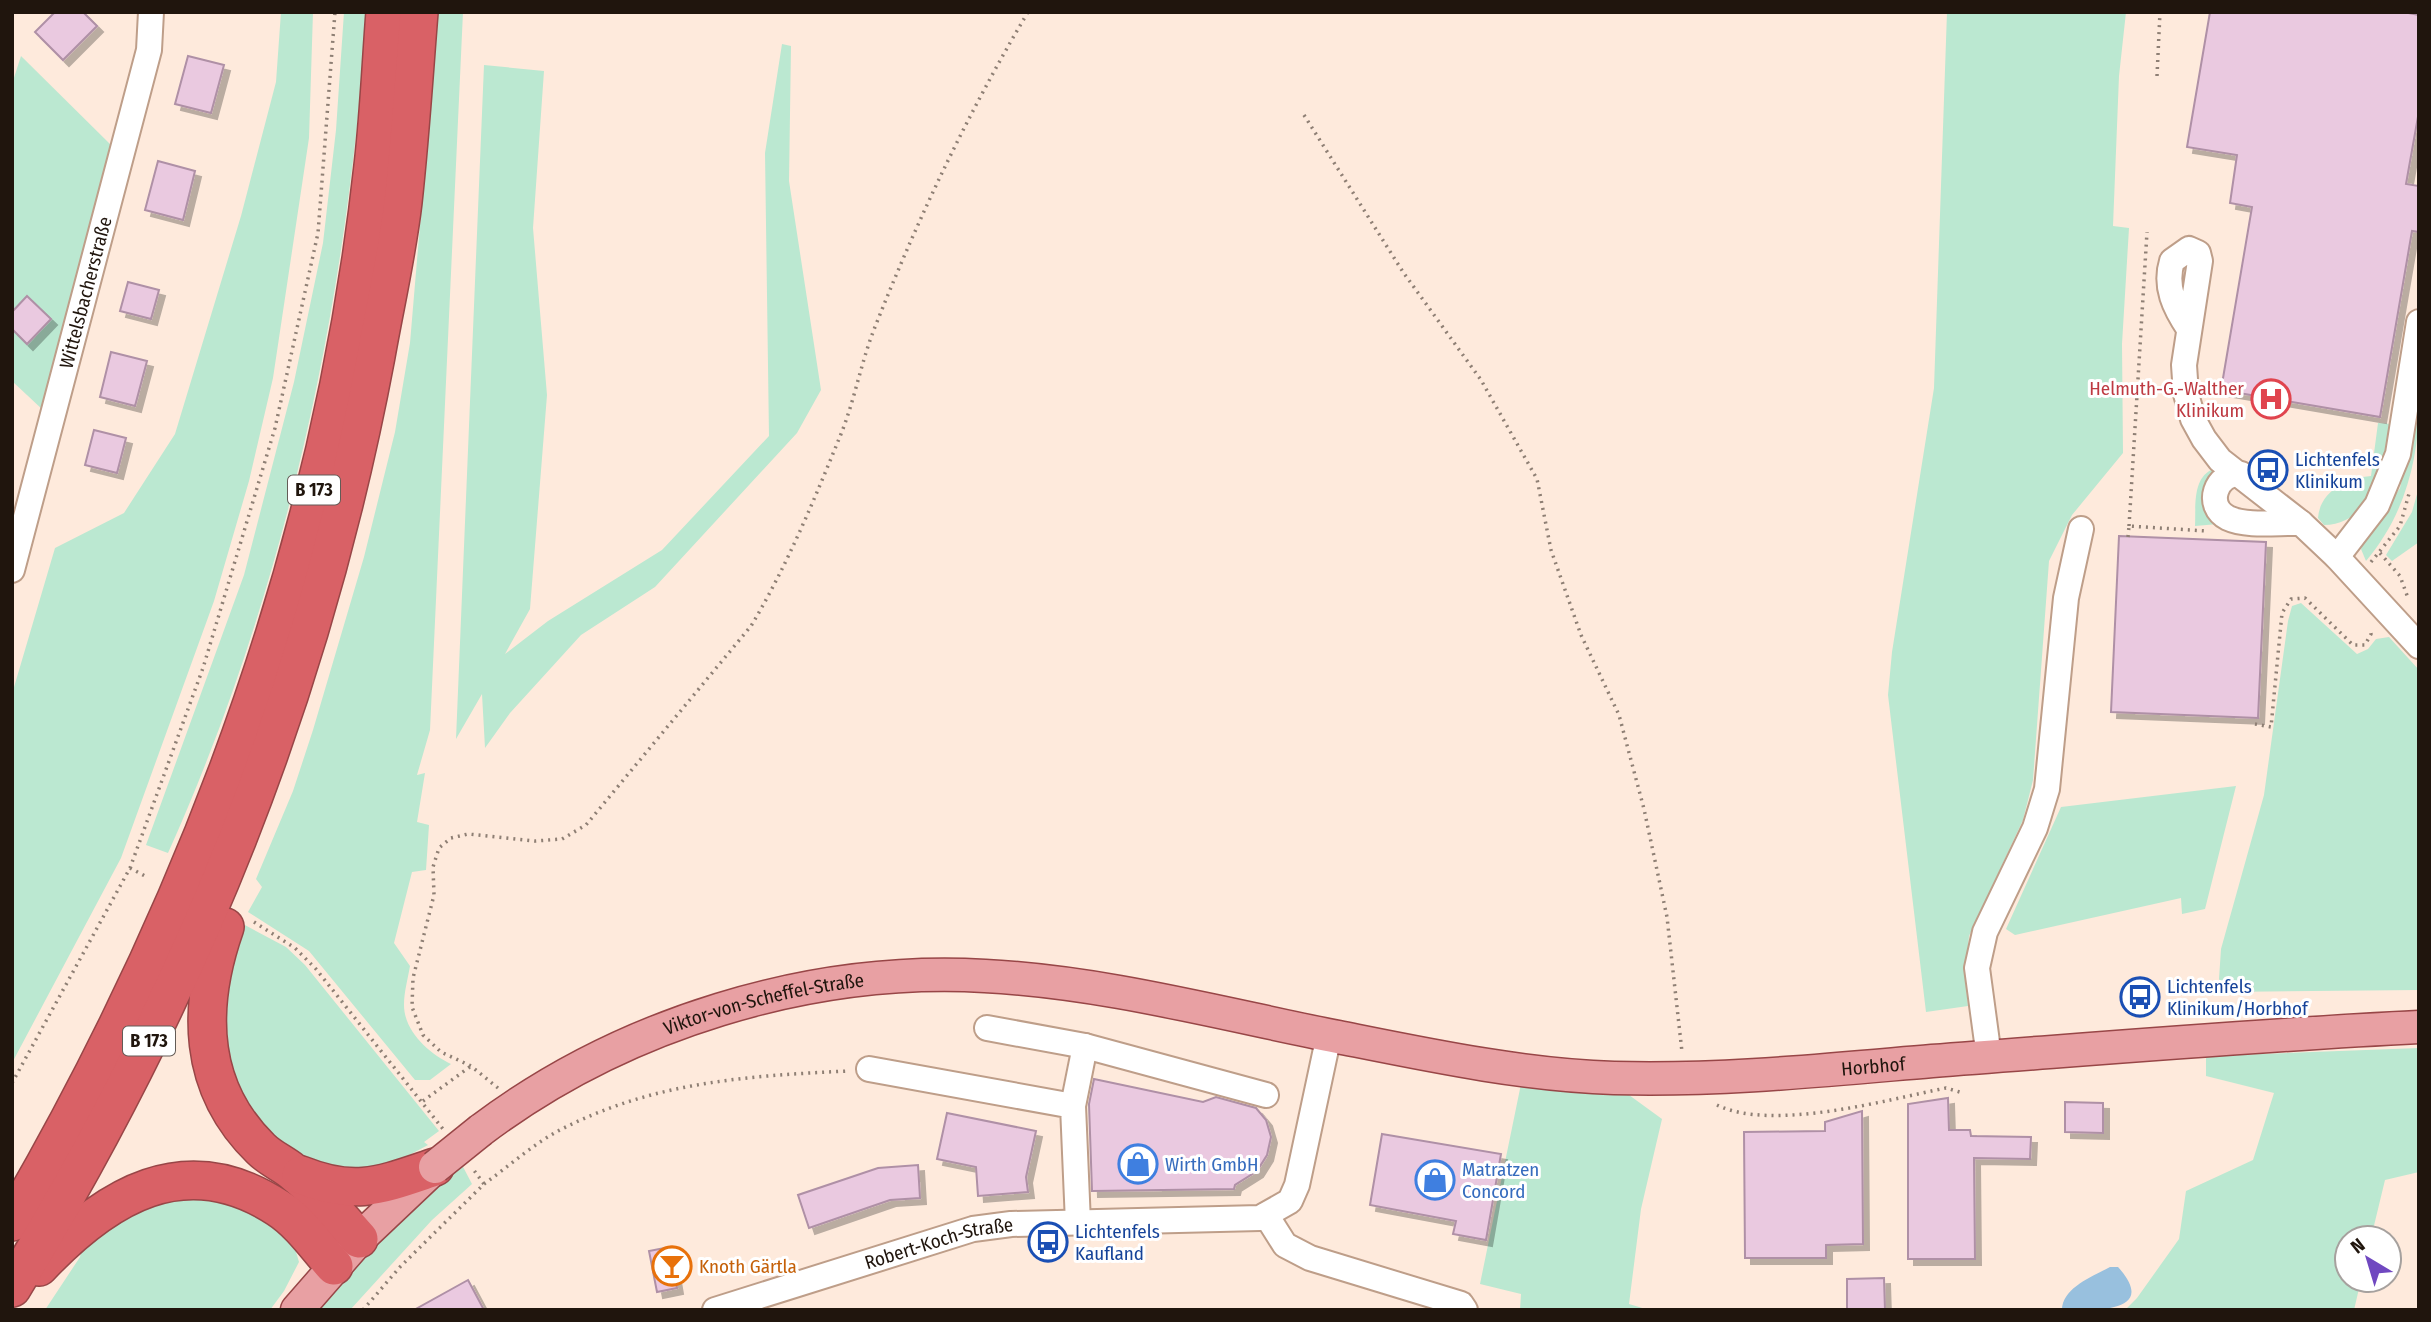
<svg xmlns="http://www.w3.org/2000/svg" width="2431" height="1322" viewBox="0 0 2431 1322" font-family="'Fira Sans Condensed',sans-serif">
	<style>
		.green { fill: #bbe8d1 }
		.water { fill: #98c0de }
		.building { fill: #eac9e0; stroke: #af90a6; stroke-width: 2; filter: url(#shadow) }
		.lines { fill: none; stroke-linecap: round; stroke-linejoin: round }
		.minor-casing { stroke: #be9e89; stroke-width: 28 }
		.major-casing { stroke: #984647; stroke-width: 35 }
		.highway-casing { stroke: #984647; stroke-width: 40 }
		.path { stroke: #8e7f74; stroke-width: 3.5; stroke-dasharray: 2 5; stroke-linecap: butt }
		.minor { stroke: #fff; stroke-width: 24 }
		.major { stroke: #e8a0a3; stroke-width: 32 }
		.highway { stroke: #d96166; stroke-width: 37 }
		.major-bridge-casing { stroke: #984647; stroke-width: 35; stroke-linecap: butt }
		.major-bridge { stroke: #e8a0a3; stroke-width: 32 }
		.labels { text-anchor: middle; stroke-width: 6; stroke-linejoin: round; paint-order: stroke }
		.shield { fill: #fff; stroke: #635b56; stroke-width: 2 }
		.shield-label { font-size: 18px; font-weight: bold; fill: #20150d }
		.street-label { font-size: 19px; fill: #20150d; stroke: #fff }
		.health-label { font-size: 19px; fill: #be3a42; stroke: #fff; text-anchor: end }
		.transit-label { font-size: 19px; fill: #164399; stroke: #fff; text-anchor: start }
		.shop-label { font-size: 19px; fill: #366cbe; stroke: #fff; text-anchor: start }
		.food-label { font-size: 19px; fill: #c56008; stroke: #fff; text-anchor: start }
	</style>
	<defs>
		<filter id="shadow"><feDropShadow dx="6" dy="6" stdDeviation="0" flood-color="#0004"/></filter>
	</defs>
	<rect width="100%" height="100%" fill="#feeadc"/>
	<g class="green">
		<path d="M281,12H313L309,138L273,378L249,481L214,601L121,858L12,1063V694L55,548L124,513L175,434L241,216L276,82Z"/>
		<path d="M344,12H367C347,301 287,588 168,853L146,845L244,575L294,382L323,243L336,130Z"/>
		<path d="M438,12H463L430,730L417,775L425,773L417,822L429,825L426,870L412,872L394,943L410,966C408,978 404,992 404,1005C404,1032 430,1054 451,1064L430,1080H415L309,951L248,912L262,887L256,879L293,791L313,730L364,557L395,432L410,343Z"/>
		<path d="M1947,12H2126L2119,76L2113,226L2129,228L2122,344L2123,453L2072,515L2049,561L2033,780L2023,820L1969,936L1965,977L1968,1006L1926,1012L1888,695L1892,652L1934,388Z"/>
		<path d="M782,44L791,46L789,181L821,390L797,433L655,587L581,635L510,713L485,748L482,694L456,739L484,65L544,71L533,228L547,395L530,609L505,654L548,621L662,550L769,436L765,153Z"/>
		<path d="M21,56L113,147L43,410L12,381V84Z"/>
		<path d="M2419,403C2419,461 2404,516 2366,561L2361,549L2365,540L2400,488Z"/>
		<path d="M2378,423L2391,424C2383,462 2373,525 2324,525L2318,518C2320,491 2347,478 2371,476Z"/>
		<path d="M2211,470L2215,475L2205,488L2203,507L2218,524L2195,526C2196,508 2192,480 2211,470Z"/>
		<path d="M2419,487V542L2392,561L2386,555L2412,512Z"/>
		<path d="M2301,603L2357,654L2368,649L2376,639L2389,637L2419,670V990L2225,992L2219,979L2221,949L2264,795L2288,621L2292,606Z"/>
		<path d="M2236,786L2205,909L2182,914L2181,898L2015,935L2006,929L2061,807Z"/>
		<path d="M243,924L286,947L305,965L439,1131L424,1142L428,1145L383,1169L361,1173L311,1164L257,1129L221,1048L227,962Z"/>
		<path d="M2419,1048V1172L2385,1180L2371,1238H2347V1280H2361L2354,1310H2125L2137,1298L2179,1239L2186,1191L2253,1160L2274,1093L2206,1076V1056Z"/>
		<path d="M1521,1084L1629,1095L1662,1119L1641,1209L1629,1304L1649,1310H1520L1521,1294L1480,1284Z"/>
		<path d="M461,1163L472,1184L432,1220L350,1310H317L379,1241Z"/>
		<path d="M208,1190L290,1231L299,1262L284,1291L270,1310H45L80,1257L84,1238L118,1209Z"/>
	</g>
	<path class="water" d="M2110,1267H2118C2161,1315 2090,1310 2062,1310C2062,1288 2093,1276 2110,1267Z"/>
	<g class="building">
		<path d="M55,12H83L97,26L63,60L35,32Z"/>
		<path d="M2210,12H2403L2419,15V111L2406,184L2419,186V232L2412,231L2380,417L2221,390L2252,207L2230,203L2237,155L2187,147Z"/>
		<path d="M188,56L224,65L211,113L175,104Z"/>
		<path d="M158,161L195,171L183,220L145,210Z"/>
		<path d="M128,282L159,290L151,319L120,311Z"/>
		<path d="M27,296L51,319L27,344L12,329V312Z"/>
		<path d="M111,352L147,361L135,406L100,397Z"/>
		<path d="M94,430L126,438L117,473L85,465Z"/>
		<path d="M2119,536L2266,542L2258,718L2111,712Z"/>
		<path d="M1094,1079L1203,1102L1216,1097L1256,1108L1266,1120L1271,1137L1267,1155L1257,1171L1235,1185L1234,1189L1092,1191L1089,1104Z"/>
		<path d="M1948,1098L1949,1130H1970L1971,1136L2031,1137L2030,1159L1974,1158L1975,1259H1908V1104Z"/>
		<path d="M2065,1102L2103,1103V1133L2065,1132Z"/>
		<path d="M1862,1111L1863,1244L1826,1245V1258H1745L1744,1132L1825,1131V1122Z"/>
		<path d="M947,1113L1036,1131L1026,1177L1028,1192L978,1196L976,1167L937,1159Z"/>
		<path d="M1382,1134L1501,1154L1486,1240L1453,1234L1456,1221L1370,1205Z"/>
		<path d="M918,1165L920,1198L890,1200L809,1228L798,1195L878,1168Z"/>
		<path d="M670,1247L677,1288L657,1292L649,1251Z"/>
		<path d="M1884,1278L1885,1310H1847V1279Z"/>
		<path d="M468,1280L484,1310H414Z"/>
	</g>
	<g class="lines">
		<g class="minor-casing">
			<g id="minor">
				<path d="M2189,329C2175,308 2164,287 2172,261L2189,249L2198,253L2200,261L2184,365L2186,394L2193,419L2204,439L2220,460L2301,523L2337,557L2419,646"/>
				<path d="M2241,474C2216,472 2204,506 2228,518C2247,527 2280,522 2301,523"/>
				<path d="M2337,557L2377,505L2398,454L2419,322"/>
				<path id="s1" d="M12,570L149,50L151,12"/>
				<path d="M987,1028L1085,1046L1266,1095"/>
				<path d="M1989,1057L1977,968L1985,932L2035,828L2047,789L2066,598L2081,529"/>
				<path d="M869,1069L1073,1106L1078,1223"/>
				<path d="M1073,1106L1085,1046"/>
				<path d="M1266,1215L1285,1245L1310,1258L1461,1304L1465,1310"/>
				<path id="s2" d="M715,1310L973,1229L1011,1224L1260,1218L1290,1201L1297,1185L1329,1035"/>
			</g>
		</g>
		<g class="major-casing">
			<g id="major">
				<path id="s3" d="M481,1130C622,1024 809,966 985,976C1104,982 1222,1014 1338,1037C1428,1055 1522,1075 1614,1078C1720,1081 1826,1070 1932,1061C2094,1049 2256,1035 2419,1027"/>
				<path d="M297,1310L359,1239L434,1168"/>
			</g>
		</g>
		<g class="highway-casing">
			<g id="highway">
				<path d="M225,927C197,1007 197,1087 261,1149C270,1158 282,1163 292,1171C317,1191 338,1215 359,1239"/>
				<path d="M301,1175C356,1197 381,1185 435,1167"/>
				<path d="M12,1222C202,896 332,543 373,166C379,115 381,63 385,12"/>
				<path d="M39,1267C106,1196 185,1147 278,1208C300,1222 317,1247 334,1266"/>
				<path d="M12,1288C192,993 312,696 376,356C385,305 397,254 403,202C410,139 414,75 419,12"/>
			</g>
		</g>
		<g class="path">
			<path d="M2157,76L2160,12"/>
			<path d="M1304,115L1403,272L1481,380L1537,479L1551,550L1581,635L1619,715L1644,809L1667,917L1682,1052"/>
			<path d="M2129,526L2147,232"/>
			<path d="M2128,537L2129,526L2206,531"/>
			<path d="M2380,553L2400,576L2408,598"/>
			<path d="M2371,562L2400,526L2410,490"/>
			<path d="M2255,724L2271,727L2282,613L2291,599L2305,598L2353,645H2365L2371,634L2370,629"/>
			<path d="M130,868L145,876"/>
			<path d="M254,922L295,948L316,969L443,1129"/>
			<path d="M12,1083L130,868L203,668L275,428L318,233L335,12"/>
			<path d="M498,1088L471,1066L441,1052L423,1035L412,1007L413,978L434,895L433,867L439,848L451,838L468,834L535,841L562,839L586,825L751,626C787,566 815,498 841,434C855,399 861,362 875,327C918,218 968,113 1028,12"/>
			<path d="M423,1101L471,1066"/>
			<path d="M1717,1105C1772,1132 1886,1100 1946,1088L1963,1093"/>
			<path d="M484,1184C508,1167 532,1145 558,1131C652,1082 745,1076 848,1071"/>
			<path d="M363,1310L400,1267L484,1184L473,1169"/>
		</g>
		<use href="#minor" class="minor"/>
		<use href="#major" class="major"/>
		<use href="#highway" class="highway"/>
		<g class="major-bridge-casing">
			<path id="major-bridge" d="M435,1167L481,1130"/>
		</g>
		<use href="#major-bridge" class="major-bridge"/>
	</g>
	<defs>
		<g id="hospital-ring" transform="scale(2.0125)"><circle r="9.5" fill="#fff" stroke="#e0444e" stroke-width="1.5"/><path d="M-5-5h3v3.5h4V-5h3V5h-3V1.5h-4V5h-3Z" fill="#e0444e"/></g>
		<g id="bus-ring" transform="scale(2.0125)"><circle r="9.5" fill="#fff" stroke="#1a4fb4" stroke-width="1.5"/><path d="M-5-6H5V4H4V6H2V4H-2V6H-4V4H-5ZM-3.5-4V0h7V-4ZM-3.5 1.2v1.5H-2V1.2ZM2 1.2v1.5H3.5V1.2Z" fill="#1a4fb4"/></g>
		<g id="shop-ring" transform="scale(2.0125)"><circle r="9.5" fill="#fff" stroke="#3f7fe0" stroke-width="1.5"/><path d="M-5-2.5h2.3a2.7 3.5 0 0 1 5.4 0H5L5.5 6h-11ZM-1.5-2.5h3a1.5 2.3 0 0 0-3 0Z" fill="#3f7fe0"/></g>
		<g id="bar-ring" transform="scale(2.0125)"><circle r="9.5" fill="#fff" stroke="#e8710a" stroke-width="1.5"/><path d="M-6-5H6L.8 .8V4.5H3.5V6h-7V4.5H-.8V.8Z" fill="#e8710a"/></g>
	</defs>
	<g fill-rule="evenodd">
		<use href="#hospital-ring" x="2271" y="399"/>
		<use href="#bus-ring" x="2268" y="470"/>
		<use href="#bus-ring" x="2140" y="997"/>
		<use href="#shop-ring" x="1138" y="1164"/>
		<use href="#shop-ring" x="1435" y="1180"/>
		<use href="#bus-ring" x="1048" y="1242"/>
		<use href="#bar-ring" x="672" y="1266"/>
	</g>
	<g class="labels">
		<g class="shield">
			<rect x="288" y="475.5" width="52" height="29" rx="5"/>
			<rect x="123" y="1026.5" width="52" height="29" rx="5"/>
		</g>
		<g class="shield-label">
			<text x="314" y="496">B 173</text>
			<text x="149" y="1047">B 173</text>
		</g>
		<g class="street-label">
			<text dy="7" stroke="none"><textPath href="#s1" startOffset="287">Wittelsbacherstraße</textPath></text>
			<text dy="7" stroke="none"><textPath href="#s3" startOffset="313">Viktor-von-Scheffel-Straße</textPath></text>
			<text dy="7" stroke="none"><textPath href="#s3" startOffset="1435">Horbhof</textPath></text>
			<text dy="7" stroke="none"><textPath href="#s2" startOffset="234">Robert-Koch-Straße</textPath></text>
		</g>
		<g class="health-label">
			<text x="2244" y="395">Helmuth-G.-Walther<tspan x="2244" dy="22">Klinikum</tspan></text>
		</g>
		<g class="transit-label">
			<text x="2295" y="466">Lichtenfels<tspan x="2295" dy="22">Klinikum</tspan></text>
			<text x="2167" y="993">Lichtenfels<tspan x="2167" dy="22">Klinikum/Horbhof</tspan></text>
			<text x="1075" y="1238">Lichtenfels<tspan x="1075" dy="22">Kaufland</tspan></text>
		</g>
		<g class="shop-label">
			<text x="1165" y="1171">Wirth GmbH</text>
			<text x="1462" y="1176">Matratzen<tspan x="1462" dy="22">Concord</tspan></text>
		</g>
		<g class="food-label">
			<text x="699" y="1273">Knoth Gärtla</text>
		</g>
	</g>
	<rect width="2431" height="1322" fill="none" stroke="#20150d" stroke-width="28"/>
	<g transform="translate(2368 1259) rotate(322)"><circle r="33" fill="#ffffff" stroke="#a6a19e" stroke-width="2"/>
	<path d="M0-5L12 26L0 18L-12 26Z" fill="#7048c0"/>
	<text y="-10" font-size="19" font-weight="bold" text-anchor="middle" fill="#20150d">N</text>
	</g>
</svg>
